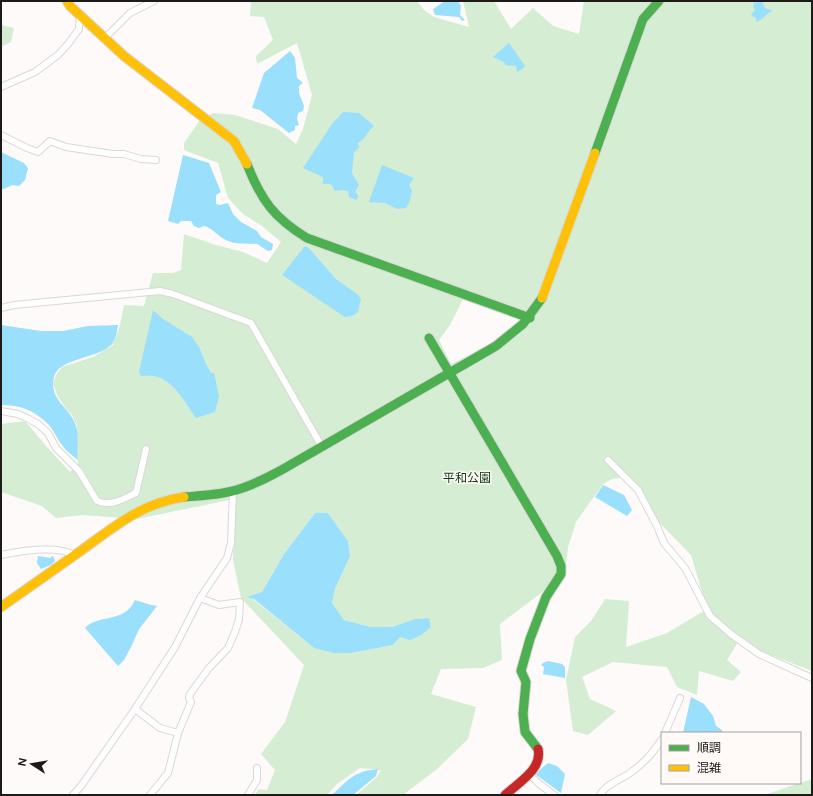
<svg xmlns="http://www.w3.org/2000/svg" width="813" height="796" viewBox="0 0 813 796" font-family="'DM Sans','Noto Sans JP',sans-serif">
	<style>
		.green { fill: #d4edd3; fill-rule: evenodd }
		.water { fill: #9adffc }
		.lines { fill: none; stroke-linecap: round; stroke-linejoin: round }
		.street-casing { stroke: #dad8d7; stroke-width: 8 }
		.fast-casing { stroke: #dad8d7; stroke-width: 11 }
		.slow-casing { stroke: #dad8d7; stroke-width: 11 }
		.jam-casing { stroke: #dad8d7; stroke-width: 11 }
		.street { stroke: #fffefe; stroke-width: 6 }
		.fast { stroke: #4caf50; stroke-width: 9 }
		.slow { stroke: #ffc107; stroke-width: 9 }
		.jam { stroke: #c62828; stroke-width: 9 }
		.labels { text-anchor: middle; stroke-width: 3; stroke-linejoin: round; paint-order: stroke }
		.park-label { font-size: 12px; fill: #063910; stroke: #fff9f7 }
	</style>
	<rect width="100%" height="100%" fill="#fdfaf9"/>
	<g class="green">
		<path d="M251,1H417L424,10L434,17L469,27L463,1H494L511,29L533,8L553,26L579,34L584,1H812V671L738,642L727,660L741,672L733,681L699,671L697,695L677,687L667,667L613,662L582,677L590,699L616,711L588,735L573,731L566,680L575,637L591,621L605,599L629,601L626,647L667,633L707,609L691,555L648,511L627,477L612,479L603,484L576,522L568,547L565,575L500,624L502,660L483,668L441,669L431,694L476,707L468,739L437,769L403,795H356L377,777L381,770L360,768L337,784L327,795H254L259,789L267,790L275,770L261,754L285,722L304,665L241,598L233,560L234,499L137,519L82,515L56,518L42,506L1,492V424L25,421L47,447L70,472L78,464L77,426L72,415L66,409L58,397L53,384L56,375L62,367L93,357L113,345L120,325L124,305L144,306L153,273H173L181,270L184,234L216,245L243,252L267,263L281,242L262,226L243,214L228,198L218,163L184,150V143L200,120L213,113L235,115L278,129L296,144L303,129L312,95L297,43L257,64L256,56L273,40L264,17L250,16ZM309,248L336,279L347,287L352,316H345L282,275ZM464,297L522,317L511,331L491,344L451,364L439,340L450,325ZM315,513H328L348,541L350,556L335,589L332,603L344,620L371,627H392L415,619L428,618L431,626L400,637L393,645L351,653L314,648L253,599L262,592L284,554Z"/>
		<path d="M1,25L14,28L11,42L1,47Z"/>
		<path d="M812,779V795H767V794Z"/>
	</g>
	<g class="water">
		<path d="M445,1H458L461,6L460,15L465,20L462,21L459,17L435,15L433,9Z"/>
		<path d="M760,1H762L765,8L773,11C766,13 765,19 756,22V18L751,15L755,10L753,6L754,3Z"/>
		<path d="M509,43L525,66L521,70L517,72L516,66L506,65L504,62L493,57Z"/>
		<path d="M290,51L295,58L297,78L303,83L299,86V93L304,106L303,111L298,113L297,119L299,125L295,126V130L289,133L260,110L252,108L264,73Z"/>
		<path d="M343,112L359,113L374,126C367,131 366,139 358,143L359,148L354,152L352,173L359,185L355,192L358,195L357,200L349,197L348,191L342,190L335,191L331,184H323V177L303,168L332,124Z"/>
		<path d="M1,152L24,163L28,168L25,180L19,186L12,185L4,189H1Z"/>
		<path d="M183,155L209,163L221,192L216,195V204L220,205L228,203L233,214L241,222L257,231L261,237L273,244L272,250L268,251C264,249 260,245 257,244C247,243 237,245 228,241C218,237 213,228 204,226L199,228L194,226L191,221H181L178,224L168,221Z"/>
		<path d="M382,165L414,178L409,185L412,191L409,203L406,208L397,209L385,203L369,202Z"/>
		<path d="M305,246L309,248L336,279L357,294L361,299L358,312L352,316L345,317L282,275Z"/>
		<path d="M153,310L163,319L192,337L199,347L206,364L211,373H214L219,396L215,412L196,418C182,398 170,371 141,376L139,372Z"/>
		<path d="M1,325L41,331H63L88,326L118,325C117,331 116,338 113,343C112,345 108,347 106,349C92,358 58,360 54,377C48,400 71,408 76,426C79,434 77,450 78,460C72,455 66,451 62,445C57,439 54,430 48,424C34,410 20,405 1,405Z"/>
		<path d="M603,485L624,495L632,510L627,516L595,497Z"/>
		<path d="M315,513H328L348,541L350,556L335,589L332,603L344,620L371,627H392L415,619L429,618L431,627L421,635L410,640L400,637L393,645L351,653H334L314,648L254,599L247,597L262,592L284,554Z"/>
		<path d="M38,556L50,558L53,556L55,561L51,565L41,569L37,563Z"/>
		<path d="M135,600C143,602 149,605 157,606L151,614L139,629L132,645L124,660L118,666L85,628C96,616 118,621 130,608C132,606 133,603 135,600Z"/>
		<path d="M548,661L562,664L565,667V678L543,674L544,667L541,665L543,663Z"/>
		<path d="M691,697L704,704L713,716L716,726L722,730V733H683Z"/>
		<path d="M548,763L557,766L565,774L561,793L535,774Z"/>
		<path d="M378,769L376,776L353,795H332C348,780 354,771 378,769Z"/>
	</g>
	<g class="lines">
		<g class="street-casing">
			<g id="street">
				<path d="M105,38L130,13L154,1"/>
				<path d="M1,87L35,72L58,55L68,44L79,29L80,16"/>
				<path d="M1,135L27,148L38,152L50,141L66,147L113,154H124L141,159L156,160"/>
				<path d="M1,308L14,305L160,291L173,294L251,323L322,447"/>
				<path d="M1,411L18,414L27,418L38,424L48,433L56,448L79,471L97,501C111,507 123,499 136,493L146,449"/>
				<path d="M608,460L638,490L657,526L664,543L685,568L710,616L731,634L759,654L812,678"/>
				<path d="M1,555C21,551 57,545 74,555"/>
				<path d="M135,709L160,728L178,733L168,773L150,795"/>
				<path d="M178,733L191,702L189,698L190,694L209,668L228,648L235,632L239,619L240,602L219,605L200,598"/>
				<path d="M665,733L680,698"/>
				<path d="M529,774L538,783L554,795"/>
				<path d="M73,795L81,786L135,709L175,647L200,598L227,558L231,543L233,491"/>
				<path d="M248,795L257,780V768"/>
				<path d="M600,795C606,784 620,780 630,773C645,762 652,754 662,739"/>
			</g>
		</g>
		<g class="fast-casing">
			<g id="fast">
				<path d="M595,153L643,19L659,1"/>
				<path d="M247,164C261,200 274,218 307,238L530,318"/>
				<path d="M429,338L557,556L561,566V574L546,597L530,639L521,671L526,682L523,714L525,732L538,749"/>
				<path d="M184,497C199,496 214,495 228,492C248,488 267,478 285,468L496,346L523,324L542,298"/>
			</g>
		</g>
		<g class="slow-casing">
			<g id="slow">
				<path d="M67,1L70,6L124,56L234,141L247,164"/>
				<path d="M542,298L595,153"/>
				<path d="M1,607C28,588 55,569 82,550C115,526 142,503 184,497"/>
			</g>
		</g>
		<g class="jam-casing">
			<path id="jam" d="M505,795C518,783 543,769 538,749"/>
		</g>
		<use href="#street" class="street"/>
		<use href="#fast" class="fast"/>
		<use href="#slow" class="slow"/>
		<use href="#jam" class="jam"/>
	</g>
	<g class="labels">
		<g class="park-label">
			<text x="467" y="482">平和公園</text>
		</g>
	</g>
	<rect width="813" height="796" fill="none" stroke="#1d1b1a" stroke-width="4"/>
	<rect x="661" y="732" width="140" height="52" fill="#fff9f7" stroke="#a5a09f"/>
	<rect x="669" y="745" width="20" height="6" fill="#4caf50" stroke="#a5a09f"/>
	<text x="697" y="752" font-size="12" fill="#1d1b1a">順調</text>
	<rect x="669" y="765" width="20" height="6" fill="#ffc107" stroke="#a5a09f"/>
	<text x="697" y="772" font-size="12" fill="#1d1b1a">混雑</text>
	<g transform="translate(32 764) rotate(282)" stroke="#fff9f7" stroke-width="3" paint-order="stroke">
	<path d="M0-3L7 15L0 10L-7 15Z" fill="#1d1b1a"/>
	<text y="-6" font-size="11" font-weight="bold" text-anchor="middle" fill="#1d1b1a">N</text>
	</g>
</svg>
